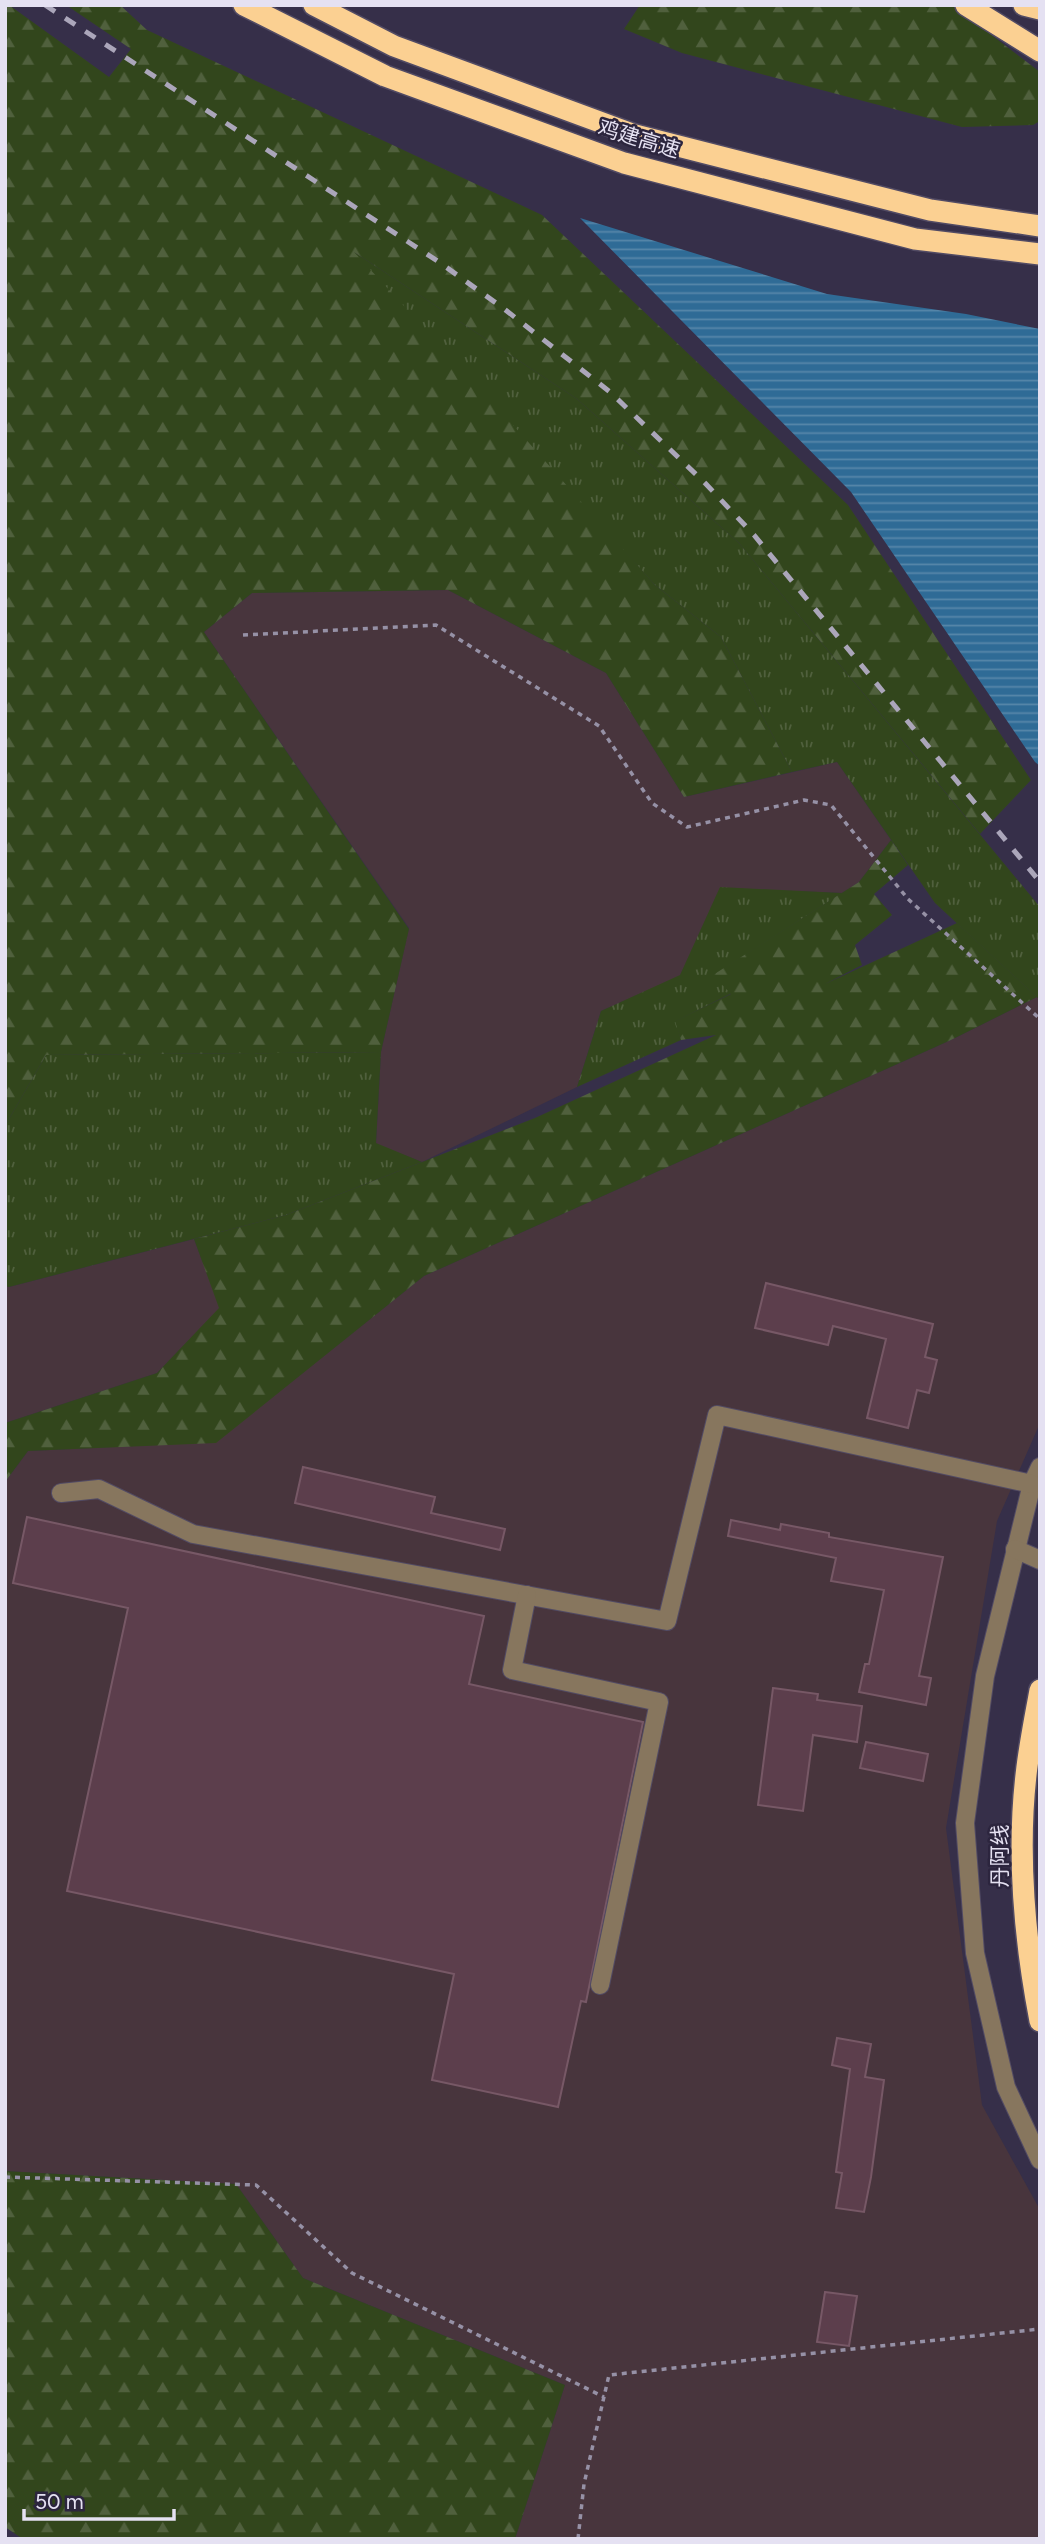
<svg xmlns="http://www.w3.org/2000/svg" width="1045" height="2544" viewBox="0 0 1045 2544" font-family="Figtree,'Noto Sans SC',sans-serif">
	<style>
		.industrial { fill: #48353d }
		.grass { fill: url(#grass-tufts) }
		.forest { fill: url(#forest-firs) }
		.water { fill: url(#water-rules) }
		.building { fill: #5c3e4c; stroke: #775866; stroke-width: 2 }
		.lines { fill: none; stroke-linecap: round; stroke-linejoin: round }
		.minor-casing { stroke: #524b64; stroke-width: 20 }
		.highway-casing { stroke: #524b64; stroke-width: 24 }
		.path { stroke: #9691a6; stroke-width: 3.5; stroke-dasharray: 5 5; stroke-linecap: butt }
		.minor { stroke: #87765e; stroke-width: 18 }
		.highway { stroke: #fbd092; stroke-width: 21 }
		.rail { stroke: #aba6ba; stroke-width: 5; stroke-dasharray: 12 12; stroke-linecap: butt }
		.labels { text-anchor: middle; stroke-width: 5; stroke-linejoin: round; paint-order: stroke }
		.street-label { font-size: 21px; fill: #e5e1f2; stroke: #2c253e }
	</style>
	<defs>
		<pattern id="grass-tufts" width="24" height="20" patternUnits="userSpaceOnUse" patternTransform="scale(1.75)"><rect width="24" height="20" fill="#32461c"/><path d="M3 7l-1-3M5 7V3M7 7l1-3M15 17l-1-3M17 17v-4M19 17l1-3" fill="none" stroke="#50603d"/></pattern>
		<pattern id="forest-firs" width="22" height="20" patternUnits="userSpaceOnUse" patternTransform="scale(1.75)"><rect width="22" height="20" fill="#32461c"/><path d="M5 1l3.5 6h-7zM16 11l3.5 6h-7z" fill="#50603d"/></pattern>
		<pattern id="water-rules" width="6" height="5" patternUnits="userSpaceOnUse" patternTransform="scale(1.75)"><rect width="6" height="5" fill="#2f6b96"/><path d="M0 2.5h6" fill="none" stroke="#5787aa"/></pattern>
	</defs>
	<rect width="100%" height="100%" fill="#362f49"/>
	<g class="industrial">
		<path d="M448,590L606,673L684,797L837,762L891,840L859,882L842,893L720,888L680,976L601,1011L577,1087L422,1162L376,1144L381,1052L409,928L204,632L252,593Z"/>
		<path d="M1037,997L1040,1000V1423L997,1521L946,1828L982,2105L1040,2210V2539H515L565,2385L303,2278L236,2184L5,2171V1482L28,1451L216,1442L424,1276L951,1040Z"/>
		<path d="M194,1239L220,1308L157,1373L5,1423V1286L9,1287Z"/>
	</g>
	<g class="grass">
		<path d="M351,250L577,399L739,543L1040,907V1000L935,903L837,762L792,772L721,637L655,585Z"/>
		<path d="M720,887L842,893L714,975L732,993L676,1021L681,1040L577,1087L601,1011L680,975Z"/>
		<path d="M381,1052L376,1143L422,1162L286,1215L9,1287L5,1286V1126L46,1055Z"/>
	</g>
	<g class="forest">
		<path d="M5,5H9L109,77L131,49L66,5H120L147,30L542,215L848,505L1031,780L980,834L739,543L577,399L354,252L490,399L655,585L721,637L792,772L684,797L606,673L448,590L252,593L204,632L409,929L381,1052L46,1055L5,1126Z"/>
		<path d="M640,5H952L1040,72V121L1033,125L962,127L682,53L624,29Z"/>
		<path d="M891,840L908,865L874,894L892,915L855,945L862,965L825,984L957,923L1037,997L951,1040L424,1276L216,1443L28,1451L5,1482V1423L157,1373L219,1308L194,1239L286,1215L535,1118L716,1035L681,1040L675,1021L731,994L713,975L859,882Z"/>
		<path d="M5,2171L236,2184L303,2278L565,2385L515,2539H23L5,2527Z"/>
	</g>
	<path class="water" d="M580,218L827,294L966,314L1040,329V766L1035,762L851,492Z"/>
	<g class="building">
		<path d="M766,1283L933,1324L925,1357L937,1360L929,1393L917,1390L908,1428L867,1418L886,1339L833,1326L828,1345L755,1328Z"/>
		<path d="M303,1467L435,1497L431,1513L505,1529L500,1550L295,1503Z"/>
		<path d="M27,1517L484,1616L469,1684L643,1722L586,2002L581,2001L558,2107L432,2080L454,1974L67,1891L128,1608L13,1583Z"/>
		<path d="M731,1520L780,1530L781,1524L829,1533V1537L943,1557L919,1676L931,1678L926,1705L859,1692L865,1664H869L884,1590L831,1581L836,1558L728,1536Z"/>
		<path d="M773,1688L818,1694L817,1700L862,1706L857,1742L813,1735L803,1811L758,1805Z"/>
		<path d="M866,1742L928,1754L923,1781L860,1768Z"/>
		<path d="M837,2038L871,2044L865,2077L884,2080L871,2177L864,2212L836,2208L842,2173L836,2172L850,2069L832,2065Z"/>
		<path d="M825,2292L857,2296L849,2346L817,2342Z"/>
	</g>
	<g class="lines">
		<g class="minor-casing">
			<g id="minor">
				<path d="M1040,1467L1032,1484L985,1676L965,1823L975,1953L1006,2087L1040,2160"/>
				<path d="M61,1493L99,1489L193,1534L667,1621L717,1415L1032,1484"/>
				<path d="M1015,1549L1040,1560"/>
				<path d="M527,1595L512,1670L659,1702L600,1985"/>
			</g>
		</g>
		<g class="highway-casing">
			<g id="highway">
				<path d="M244,5L385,76L624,163L915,239L1040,254"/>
				<path d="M314,5L394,46L635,135L930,210L1040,226"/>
				<path d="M966,5L1040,51"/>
				<path d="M1024,5L1040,9"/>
				<path d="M1040,1690C1035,1718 1029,1747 1026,1775C1017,1854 1025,1943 1040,2021"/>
			</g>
		</g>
		<g class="path">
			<path d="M243,635L436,625L599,726L652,803L687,827L804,800L831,805L908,899L1040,1019"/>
			<path d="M5,2177L256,2185L352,2273L604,2397"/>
			<path d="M578,2539L584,2484L609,2375L1040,2329"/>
		</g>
		<use href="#minor" class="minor"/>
		<use href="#highway" class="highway"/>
		<path class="rail" d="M45,5L439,262L503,308L610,392L705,483L754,535L1040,882"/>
	</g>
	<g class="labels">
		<g class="street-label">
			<text transform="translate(639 139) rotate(17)" y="7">鸡建高速</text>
			<text transform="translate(1000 1856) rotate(-90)" y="7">丹阿线</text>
		</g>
	</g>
	<rect width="1045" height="2544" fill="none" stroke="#e5e1f2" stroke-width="14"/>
	<path d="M24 2509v10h150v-10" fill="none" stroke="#e5e1f2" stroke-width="3.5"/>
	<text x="35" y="2509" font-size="21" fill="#e5e1f2" stroke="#2c253e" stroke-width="5" paint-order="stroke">50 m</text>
</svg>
